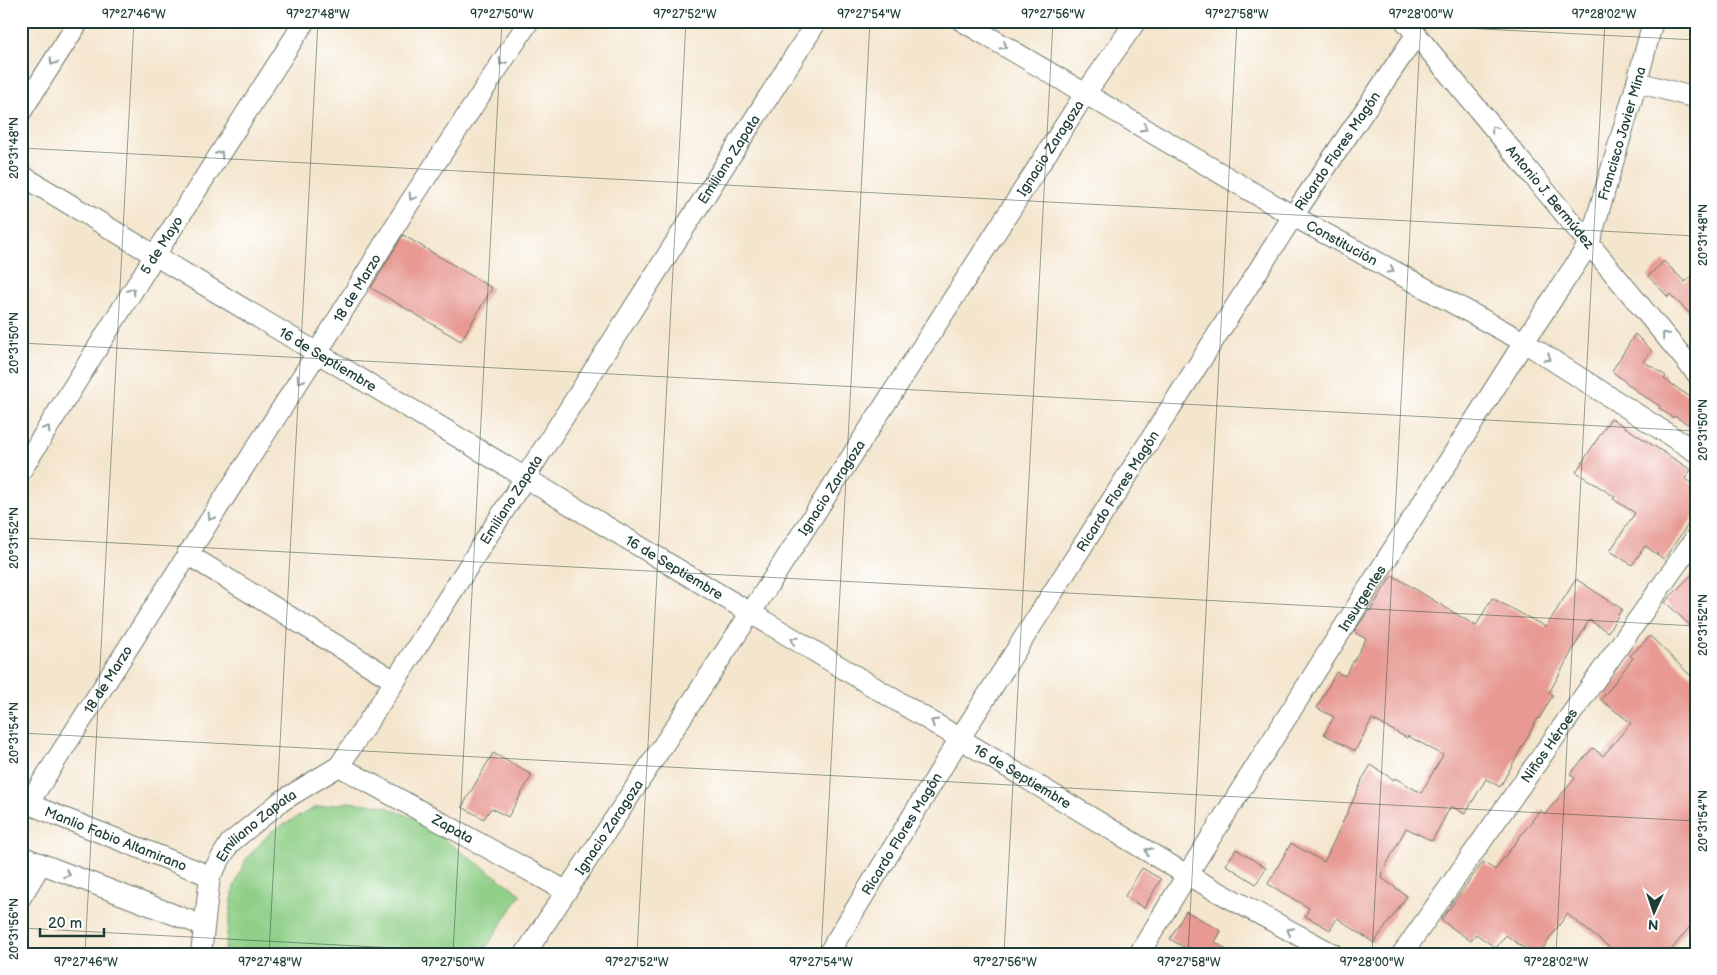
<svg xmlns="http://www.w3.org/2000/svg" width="1717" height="975" font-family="'Balsamiq Sans',sans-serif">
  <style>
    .green { fill: #8fcf87; stroke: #57865e }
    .building { fill: #e79992 }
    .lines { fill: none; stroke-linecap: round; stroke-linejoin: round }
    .street-casing { stroke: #6a786a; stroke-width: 22 }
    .street { stroke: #fff; stroke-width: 20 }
    .oneway { stroke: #8f9e9a }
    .ticks { fill: none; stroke: #1f3d34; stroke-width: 1; stroke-opacity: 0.45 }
    .labels { text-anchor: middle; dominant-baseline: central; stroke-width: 4; stroke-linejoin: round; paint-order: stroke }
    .street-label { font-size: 14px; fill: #1f3d34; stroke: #fff }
    .neatline { fill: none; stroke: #1f3d34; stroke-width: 2 }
    .ticks-label { font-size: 12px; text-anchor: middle; fill: #1f3d34 }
  </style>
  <rect width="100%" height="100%" fill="#fff"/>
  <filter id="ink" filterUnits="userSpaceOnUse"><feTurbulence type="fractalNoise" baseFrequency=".02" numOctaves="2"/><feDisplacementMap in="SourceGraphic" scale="10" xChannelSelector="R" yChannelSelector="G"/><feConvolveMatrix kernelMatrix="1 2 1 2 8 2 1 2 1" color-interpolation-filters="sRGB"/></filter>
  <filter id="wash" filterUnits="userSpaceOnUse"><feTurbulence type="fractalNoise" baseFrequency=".0096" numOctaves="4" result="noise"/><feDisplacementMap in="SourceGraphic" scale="20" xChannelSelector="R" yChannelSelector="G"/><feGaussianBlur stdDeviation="1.12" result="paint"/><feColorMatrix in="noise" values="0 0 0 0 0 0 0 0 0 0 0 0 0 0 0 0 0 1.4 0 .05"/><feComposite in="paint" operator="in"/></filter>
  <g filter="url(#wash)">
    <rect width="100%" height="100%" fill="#f4e5cd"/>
    <!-- green -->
    <path class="green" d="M348,802l33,3 34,14 106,75 -39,60h-258l10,-67 12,-28 26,-28 42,-23z"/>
    <g id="blocks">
      <!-- building -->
      <g class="building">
        <path d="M403,235l89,53 -31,53 -90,-53z"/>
        <path d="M1664,261l21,21 11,-10v48l-26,-26 -2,3 -20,-21z"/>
        <path d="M1635,334l17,17 -9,10 23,15 -2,3 32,22v28l-22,-13 -1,2 -14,-10 1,-2 -21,-13 -27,-22z"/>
        <path d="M1611,418l80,52 -6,9 11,7v27l-32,46 -19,-13 -13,19 -22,-14 25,-38 -22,-14 2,-2 -39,-25z"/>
        <path d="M1696,570v61l-31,-29z"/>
        <path d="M1392,575l84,51 16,-28 54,29 30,-48 46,30 -14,23 -19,-12 -40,73 4,2 -14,24 -1,-1 -38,69 -14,-8 -21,35 -14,-8 -19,35 -26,-13 -24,45 1,1 -1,4 25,18 -33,47 -37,-25 -7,12 -25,-14 4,-8 -41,-24 23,-41 33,19 38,-81h-1l10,-16 23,15 1,-2 26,15 22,-38 -35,-19 -1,2 -35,-19 -17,32 -31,-17 10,-17 -17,-9 19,-36 9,4 21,-37 -12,-7 15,-22 1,1z"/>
        <path d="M1650,636l46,45v238l-28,35h-50l-51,-40 -28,40h-7l-26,-19 -10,13 -20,-14 -5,7 -30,-21 42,-58 12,8 45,-60 5,4 30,-36 -5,-4 23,-26 10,8 28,-33 -30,-23 32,-42 -3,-2z"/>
        <path d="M493,753l39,22 -24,42 -17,-9 -7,11 -22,-12z"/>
        <path d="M1236,849l30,19 -10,16 -30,-19z"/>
        <path d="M1142,868l19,11 -17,29 -19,-12z"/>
        <path d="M1186,911l35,20 -6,11 18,12h-38l-25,-15z"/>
      </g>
    </g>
  </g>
  <g filter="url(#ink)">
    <use href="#blocks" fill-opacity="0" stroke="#6a786a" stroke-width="1"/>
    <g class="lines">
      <defs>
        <g id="street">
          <path id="s1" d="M962,21l331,195 231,126 172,110"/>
          <path id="s2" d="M1405,21l291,352"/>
          <path d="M1637,82l59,16"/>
          <path d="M21,112l58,-91"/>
          <path id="s3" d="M21,175l1166,700 146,79"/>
          <path id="s4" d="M21,471l134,-216 150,-234"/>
          <path d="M187,554l208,127"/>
          <path id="s5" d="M339,766l227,125"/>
          <path id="s6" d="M21,801l189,75"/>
          <path id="s7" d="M28,804l289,-451 91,-148 121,-184"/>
          <path d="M21,856l183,70"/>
          <path d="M21,897l20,-33"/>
          <path id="s8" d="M201,954l9,-78 20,-33 50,-41 59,-36 56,-85 422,-660"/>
          <path id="s9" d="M525,954l225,-340 335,-520 51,-73"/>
          <path id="s10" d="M828,954l132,-216 333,-522 123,-181"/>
          <path id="s11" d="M1139,954l48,-79 337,-533 65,-98 48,-162 16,-61"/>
          <path id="s12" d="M1402,954l294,-417"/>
        </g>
      </defs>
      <!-- street casing -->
      <use href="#street" class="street-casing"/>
      <!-- street -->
      <use href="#street" class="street"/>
    </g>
    <!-- one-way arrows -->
    <defs><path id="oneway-chevron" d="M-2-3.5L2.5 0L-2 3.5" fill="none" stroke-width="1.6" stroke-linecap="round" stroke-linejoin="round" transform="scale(1.25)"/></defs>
    <g class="oneway">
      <use href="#oneway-chevron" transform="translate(1004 46) rotate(30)"/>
      <use href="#oneway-chevron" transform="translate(53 62) rotate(122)"/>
      <use href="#oneway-chevron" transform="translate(502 62) rotate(124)"/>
      <use href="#oneway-chevron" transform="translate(1144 128) rotate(31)"/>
      <use href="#oneway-chevron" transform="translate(1494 129) rotate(-130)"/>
      <use href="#oneway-chevron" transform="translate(220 154) rotate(-57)"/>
      <use href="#oneway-chevron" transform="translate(412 197) rotate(123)"/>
      <use href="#oneway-chevron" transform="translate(1391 270) rotate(29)"/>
      <use href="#oneway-chevron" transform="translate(132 291) rotate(-58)"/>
      <use href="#oneway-chevron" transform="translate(1665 335) rotate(-130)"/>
      <use href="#oneway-chevron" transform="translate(1548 358) rotate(32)"/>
      <use href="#oneway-chevron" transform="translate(300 380) rotate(123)"/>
      <use href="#oneway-chevron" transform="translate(47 429) rotate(-58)"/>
      <use href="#oneway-chevron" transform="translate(211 517) rotate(123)"/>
      <use href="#oneway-chevron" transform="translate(794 640) rotate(-149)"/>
      <use href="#oneway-chevron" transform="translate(934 722) rotate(-149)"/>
      <use href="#oneway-chevron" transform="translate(1148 851) rotate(-149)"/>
      <use href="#oneway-chevron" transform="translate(67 874) rotate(21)"/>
      <use href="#oneway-chevron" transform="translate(1290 931) rotate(-152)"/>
    </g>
  </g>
  <!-- ticks -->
  <path class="ticks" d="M1329,21l367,19M21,148l1675,88M21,343l1675,88M21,538l1675,88M21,733l1675,88M21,928l486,26M85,954l49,-933M269,954l49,-933M453,954l49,-933M637,954l49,-933M821,954l49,-933M1004,954l49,-933M1188,954l49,-933M1372,954l49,-933M1556,954l49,-933"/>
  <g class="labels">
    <!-- street labels -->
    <g class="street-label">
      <text stroke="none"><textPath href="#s11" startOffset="956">Francisco Javier Mina</textPath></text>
      <text stroke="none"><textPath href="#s9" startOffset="962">Ignacio Zaragoza</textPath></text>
      <text stroke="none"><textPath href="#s10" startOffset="951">Ricardo Flores Magón</textPath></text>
      <text stroke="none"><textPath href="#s8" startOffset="972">Emiliano Zapata</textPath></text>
      <text stroke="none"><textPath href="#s2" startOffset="228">Antonio J. Bermúdez</textPath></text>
      <text stroke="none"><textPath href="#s1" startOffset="440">Constitución</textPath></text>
      <text stroke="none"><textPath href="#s4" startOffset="266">5 de Mayo</textPath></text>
      <text stroke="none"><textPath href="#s7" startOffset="612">18 de Marzo</textPath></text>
      <text stroke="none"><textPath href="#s3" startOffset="358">16 de Septiembre</textPath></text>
      <text stroke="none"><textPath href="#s9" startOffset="558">Ignacio Zaragoza</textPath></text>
      <text stroke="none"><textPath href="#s10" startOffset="546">Ricardo Flores Magón</textPath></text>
      <text stroke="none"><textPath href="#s8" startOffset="568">Emiliano Zapata</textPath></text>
      <text stroke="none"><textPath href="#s3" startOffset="762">16 de Septiembre</textPath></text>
      <text stroke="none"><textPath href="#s11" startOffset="420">Insurgentes</textPath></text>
      <text stroke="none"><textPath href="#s7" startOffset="148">18 de Marzo</textPath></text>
      <text stroke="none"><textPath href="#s12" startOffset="255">Niños Héroes</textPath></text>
      <text stroke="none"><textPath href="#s3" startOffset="1168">16 de Septiembre</textPath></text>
      <text stroke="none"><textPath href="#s9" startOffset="152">Ignacio Zaragoza</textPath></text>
      <text stroke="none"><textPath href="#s8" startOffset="148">Emiliano Zapata</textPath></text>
      <text stroke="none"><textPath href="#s5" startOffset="130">Zapata</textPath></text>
      <text stroke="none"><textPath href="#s10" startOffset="141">Ricardo Flores Magón</textPath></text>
      <text stroke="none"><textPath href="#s6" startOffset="102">Manlio Fabio Altamirano</textPath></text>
    </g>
  </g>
  <!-- margin -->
  <rect width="1717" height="975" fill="none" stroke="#fff" stroke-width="55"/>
  <!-- north arrow -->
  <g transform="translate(1654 912) rotate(183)" stroke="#ffffff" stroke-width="4" paint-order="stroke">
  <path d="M0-4L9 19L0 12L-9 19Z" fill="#1f3d34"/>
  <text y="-8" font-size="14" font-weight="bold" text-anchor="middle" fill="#1f3d34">N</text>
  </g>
  <!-- scale -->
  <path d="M40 928v8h64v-8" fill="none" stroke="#1f3d34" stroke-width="2.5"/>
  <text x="48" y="928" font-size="15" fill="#1f3d34" stroke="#ffffff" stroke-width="4" paint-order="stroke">20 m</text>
  <rect x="28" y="28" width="1662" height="920" class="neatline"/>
  <g class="ticks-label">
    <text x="134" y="18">97°27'46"W</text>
    <text x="318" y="18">97°27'48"W</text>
    <text x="502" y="18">97°27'50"W</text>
    <text x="685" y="18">97°27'52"W</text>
    <text x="869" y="18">97°27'54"W</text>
    <text x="1053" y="18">97°27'56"W</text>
    <text x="1237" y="18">97°27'58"W</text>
    <text x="1421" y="18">97°28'00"W</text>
    <text x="1604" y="18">97°28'02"W</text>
    <text transform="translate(14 148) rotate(-90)" y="4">20°31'48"N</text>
    <text transform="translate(1703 235) rotate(-90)" y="4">20°31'48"N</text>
    <text transform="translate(14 343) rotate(-90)" y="4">20°31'50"N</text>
    <text transform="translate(1703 430) rotate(-90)" y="4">20°31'50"N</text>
    <text transform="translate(14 538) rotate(-90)" y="4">20°31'52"N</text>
    <text transform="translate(1703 625) rotate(-90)" y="4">20°31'52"N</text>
    <text transform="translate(14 733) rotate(-90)" y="4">20°31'54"N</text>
    <text transform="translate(1703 821) rotate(-90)" y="4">20°31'54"N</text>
    <text transform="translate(14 929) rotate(-90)" y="4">20°31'56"N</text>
    <text x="86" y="966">97°27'46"W</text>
    <text x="270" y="966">97°27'48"W</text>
    <text x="453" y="966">97°27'50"W</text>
    <text x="637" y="966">97°27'52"W</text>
    <text x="821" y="966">97°27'54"W</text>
    <text x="1005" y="966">97°27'56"W</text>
    <text x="1189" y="966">97°27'58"W</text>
    <text x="1372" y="966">97°28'00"W</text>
    <text x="1556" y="966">97°28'02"W</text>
  </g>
</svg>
